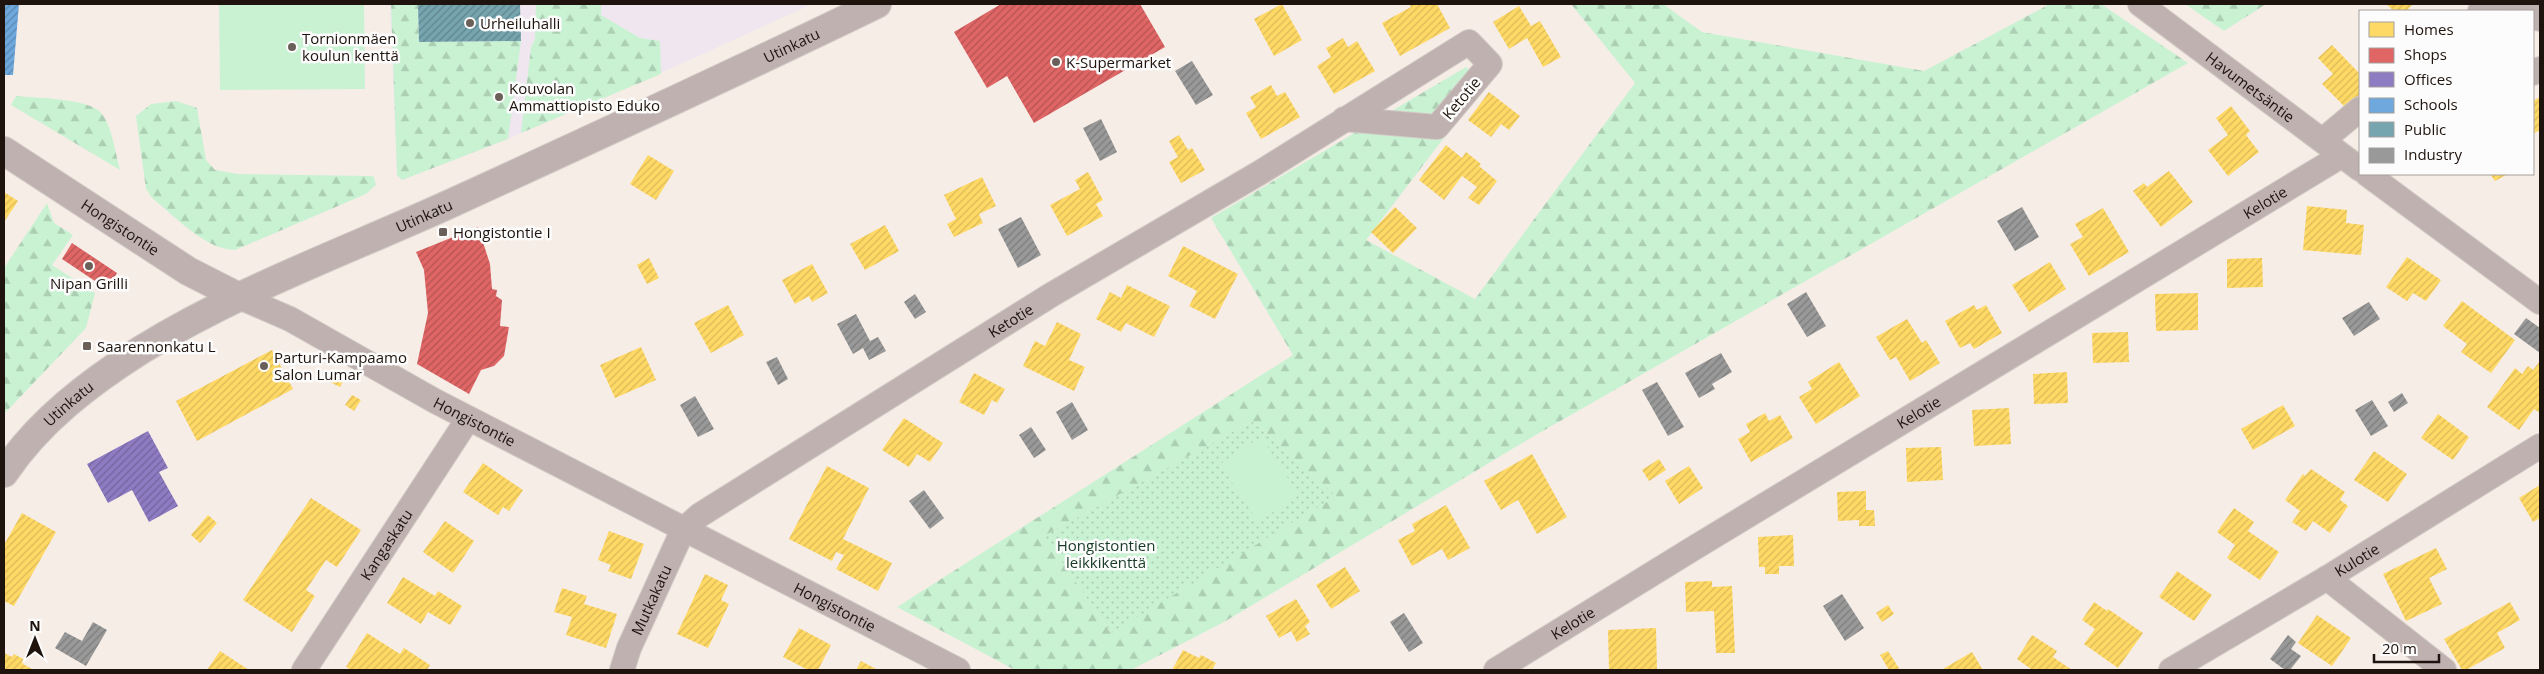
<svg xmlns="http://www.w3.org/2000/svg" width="2544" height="674" font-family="'Open Sans',sans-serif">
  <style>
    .education { fill: #f0e6ef }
    .grass { fill: url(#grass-dots) }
    .forest { fill: url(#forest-firs); fill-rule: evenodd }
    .pitch { fill: #c9f2d3 }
    .homes { fill: url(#homes-hatch) }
    .shops { fill: url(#shops-hatch) }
    .offices { fill: url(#offices-hatch) }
    .schools { fill: url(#schools-hatch) }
    .public { fill: url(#public-hatch) }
    .industry { fill: url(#industry-hatch) }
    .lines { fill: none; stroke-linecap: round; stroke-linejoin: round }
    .minor-casing { stroke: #d3cbc6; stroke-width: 26 }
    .tertiary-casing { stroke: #d3cbc6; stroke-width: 30 }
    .minor { stroke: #beb1af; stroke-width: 24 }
    .tertiary { stroke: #beb1af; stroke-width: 28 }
    .poi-dot { fill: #6a5f59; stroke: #fcfcfc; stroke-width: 2 }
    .labels { text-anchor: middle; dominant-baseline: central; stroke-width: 5; stroke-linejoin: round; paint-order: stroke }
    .poi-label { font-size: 15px; fill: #1e130d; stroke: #fcfcfc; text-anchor: start }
    .street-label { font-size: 15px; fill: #1e130d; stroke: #fcfcfc }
    .park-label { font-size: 15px; fill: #163a26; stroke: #fcfcfc }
  </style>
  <defs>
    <pattern id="grass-dots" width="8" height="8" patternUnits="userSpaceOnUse" patternTransform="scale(1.25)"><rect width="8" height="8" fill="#c9f2d3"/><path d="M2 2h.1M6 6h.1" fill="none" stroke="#accfb4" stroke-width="1.8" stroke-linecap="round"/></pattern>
    <pattern id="forest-firs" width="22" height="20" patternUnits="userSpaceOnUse" patternTransform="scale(1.25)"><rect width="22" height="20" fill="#c9f2d3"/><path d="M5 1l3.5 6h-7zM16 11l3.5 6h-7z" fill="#accfb4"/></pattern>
    <pattern id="homes-hatch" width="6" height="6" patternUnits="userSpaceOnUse" patternTransform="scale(1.25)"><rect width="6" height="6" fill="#ffd966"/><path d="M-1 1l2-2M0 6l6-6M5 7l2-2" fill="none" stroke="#dab957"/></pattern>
    <pattern id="shops-hatch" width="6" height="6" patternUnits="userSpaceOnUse" patternTransform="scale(1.25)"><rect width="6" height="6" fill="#e06666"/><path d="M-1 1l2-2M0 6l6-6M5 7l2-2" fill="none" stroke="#b55352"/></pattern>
    <pattern id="offices-hatch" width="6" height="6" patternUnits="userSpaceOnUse" patternTransform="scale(1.25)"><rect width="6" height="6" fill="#8e7cc3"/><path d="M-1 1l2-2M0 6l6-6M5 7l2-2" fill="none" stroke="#73649d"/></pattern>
    <pattern id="schools-hatch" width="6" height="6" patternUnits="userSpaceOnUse" patternTransform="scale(1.25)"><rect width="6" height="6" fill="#6fa8dc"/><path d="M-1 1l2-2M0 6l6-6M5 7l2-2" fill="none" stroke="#5b88b1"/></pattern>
    <pattern id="public-hatch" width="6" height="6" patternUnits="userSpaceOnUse" patternTransform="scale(1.25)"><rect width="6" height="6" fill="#76a5af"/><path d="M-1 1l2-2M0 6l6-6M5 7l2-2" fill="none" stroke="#60858d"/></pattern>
    <pattern id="industry-hatch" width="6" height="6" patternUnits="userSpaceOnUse" patternTransform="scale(1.25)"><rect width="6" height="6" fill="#999"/><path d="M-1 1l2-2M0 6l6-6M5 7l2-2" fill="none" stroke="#7c7c7b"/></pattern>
  </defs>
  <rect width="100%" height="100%" fill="#f7ede7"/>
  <!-- education -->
  <path class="education" d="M390,4h422l-122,56 -182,79 -106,41 -5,-5z"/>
  <!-- grass -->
  <path class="grass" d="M1252,421l85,75 -225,138 -69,-98z"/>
  <!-- forest -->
  <g class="forest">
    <path d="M391,4h27l1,38 102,-1 -13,98 -106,41 -5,-5z"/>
    <path d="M536,4h65v11l39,23 20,3 1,33 -140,59 10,-86 4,-8z"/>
    <path d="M1571,4h92l39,28 222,39 126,-67h51l87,59 -654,373 -310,186 -93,48h-116l-118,-63 396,-252 -82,-137 255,-151 19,17 -119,156 109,59 160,-216zM1252,421l84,75 -225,137 -67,-97z"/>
    <path d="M2185,4h81l-42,27z"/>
    <path d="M16,96c19,2 75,2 86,18 11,15 13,39 18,56l-109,-65z"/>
    <path d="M176,101l21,7 9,52 9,10 23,4 133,2 3,1 2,8 -10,9 -131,56c-31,-1 -59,-33 -83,-52l-6,-9 -10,-73 15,-12z"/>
    <path d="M47,203l7,20 19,12 -21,30 43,28 -9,35 -82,86v-146z"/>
  </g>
  <!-- pitch -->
  <g class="pitch">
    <path d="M219,4h145l1,85 -145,1z"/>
    <path d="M1261,437l38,58 -41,27 -38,-58z"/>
  </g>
  <!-- homes -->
  <g class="homes">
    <path d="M1282,4l20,36 -28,16 -20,-37z"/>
    <path d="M1409,4h28l13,24 -50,28 -18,-33 29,-16z"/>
    <path d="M2386,4h27l-5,5 3,2h-17z"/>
    <path d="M1519,6l12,20 9,-5 21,36 -18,10 -16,-29 -18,11 -16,-27z"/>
    <path d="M1343,38l5,9 9,-6 18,30 -41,23 -17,-28 14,-9 -5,-9z"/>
    <path d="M2332,45l28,29v20l-14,14 -24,-24 11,-10 -15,-16z"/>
    <path d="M1271,85l6,11 8,-4 15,25 -39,22 -15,-26 10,-6 -6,-10z"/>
    <path d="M1489,92l31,24 -11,14 -8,-6 -10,13 -23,-17z"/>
    <path d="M2540,97v33l-7,4v-33z"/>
    <path d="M2231,106l19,25 -4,4 13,17 -31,24 -20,-26 20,-15 -12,-17z"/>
    <path d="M1179,135l9,15 4,-2 13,22 -24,13 -12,-21 9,-5 -9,-16z"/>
    <path d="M1446,145l16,13 4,-6 15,12 -2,2 18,15 -18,24 -11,-7 9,-11 -15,-11 -18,24 -25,-20z"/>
    <path d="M648,155l26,16 -18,29 -26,-16z"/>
    <path d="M2169,171l24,31 -32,25 -28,-36 11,-8 3,4z"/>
    <path d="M1088,172l15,28 -7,4 7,12 -36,20 -17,-31 30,-16 -5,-9z"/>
    <path d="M2490,174h18l-13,7z"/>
    <path d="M982,177l14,29 -17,8 4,9 -29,14 -7,-13 9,-5 -12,-24z"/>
    <path d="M4,192l14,9 -14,21z"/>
    <path d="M2307,206l40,4 -1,13 18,2 -3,30 -58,-5z"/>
    <path d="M1395,207l22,21 -24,25 -22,-21z"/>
    <path d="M2103,208l26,44 -40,24 -19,-32 13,-7 -8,-13z"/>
    <path d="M885,225l14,26 -34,19 -15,-26z"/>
    <path d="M1183,246l55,28 -23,45 -26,-13 8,-15 -29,-15z"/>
    <path d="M2407,257l34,23 -15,21 -13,-8 -6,8 -21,-14z"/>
    <path d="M649,258l10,20 -12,6 -10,-19z"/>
    <path d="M2262,258l1,29 -36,1v-29z"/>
    <path d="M2050,262l16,27 -37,23 -17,-27z"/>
    <path d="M812,264l16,29 -16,9 -3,-6 -14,8 -13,-24z"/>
    <path d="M1127,285l43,21 -16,31 -28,-14 -5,9 -25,-13 14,-27 11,6z"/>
    <path d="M2198,293v37l-42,1 -1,-37z"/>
    <path d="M2462,301l53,39 -24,33 -30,-21 6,-8 -24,-18z"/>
    <path d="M728,305l16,30 -33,18 -17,-30z"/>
    <path d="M1974,305l3,5 9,-5 16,28 -28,16 -4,-6 -10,5 -15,-27z"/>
    <path d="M1907,319l15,24 4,-3 14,23 -30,18 -14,-24 -6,3 -14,-23z"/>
    <path d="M1057,322l24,12 -12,26 16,7 -11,24 -51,-25 12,-25 10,5z"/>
    <path d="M2128,332l1,30 -36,1 -1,-30z"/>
    <path d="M641,347l15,33 -41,18 -15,-33z"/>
    <path d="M272,350l21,39 -96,52 -21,-40z"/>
    <path d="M2540,361v52l-6,-4 -15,21 -32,-23 28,-39 7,6 6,-8 5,4z"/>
    <path d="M1839,362l21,34 -44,28 -17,-27 13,-8 -4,-7z"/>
    <path d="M2067,372l1,31 -34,1 -1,-30z"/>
    <path d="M974,373l31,16 -8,14 -5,-3 -8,15 -25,-13z"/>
    <path d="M334,375l10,5 -4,7 -10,-5z"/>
    <path d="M352,395l9,5 -7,11 -9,-6z"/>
    <path d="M2283,405l12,21 -42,24 -12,-21z"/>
    <path d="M2009,408l2,36 -37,2 -2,-36z"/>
    <path d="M1765,413l4,8 11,-6 13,23 -42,24 -13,-23 12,-7 -4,-8z"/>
    <path d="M2438,414l31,23 -16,23 -32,-22z"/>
    <path d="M904,418l39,25 -13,19 -13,-8 -8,13 -27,-17z"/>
    <path d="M1941,447l2,33 -36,2 -1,-34z"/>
    <path d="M2374,451l33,23 -19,28 -34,-22z"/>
    <path d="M1532,454l35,63 -30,17 -19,-34 -17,10 -17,-29z"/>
    <path d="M1659,459l7,11 -17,11 -7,-11z"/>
    <path d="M483,463l40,27 -14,21 -6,-4 -5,8 -35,-23z"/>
    <path d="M827,466l42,22 -26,51 49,24 -14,28 -42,-22 8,-14 -8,-3 -4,9 -43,-22z"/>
    <path d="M1689,466l14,22 -24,16 -14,-23z"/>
    <path d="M2311,469l34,23 -5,8 8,6 -18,27 -17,-12 -7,10 -14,-9 8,-11 -15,-11 18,-26 2,2z"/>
    <path d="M2540,485v33l-7,4 -14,-24z"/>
    <path d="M1866,491v19h8l1,16h-16v-6l-21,1 -1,-29z"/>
    <path d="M311,498l50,32 -24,37 -11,-7 -20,30 9,6 -23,36 -49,-32z"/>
    <path d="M1446,505l24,43 -22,12 -6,-11 -30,17 -14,-26 17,-9 -3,-7z"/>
    <path d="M2234,508l20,14 -6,9 31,21 -19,28 -33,-22 8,-13 -18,-13z"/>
    <path d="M22,513l34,19 -42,74 -10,-5v-56z"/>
    <path d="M208,515l9,8 -17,20 -9,-8z"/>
    <path d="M445,521l29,20 -21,32 -30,-21z"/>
    <path d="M609,531l35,13 -13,35 -23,-8 3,-6 -13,-5z"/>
    <path d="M1793,535l1,31h-15v8h-14v-7h-6l-1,-30z"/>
    <path d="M2436,548l11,21 -18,9 13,26 -36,17 -23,-47z"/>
    <path d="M1345,567l15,24 -29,18 -15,-24z"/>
    <path d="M2177,571l35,24 -18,26 -35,-24z"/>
    <path d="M705,574l23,11 -7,15 8,4 -21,44 -31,-14z"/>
    <path d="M403,577l32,19 3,-5 24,15 -12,19 -22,-13 -7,12 -34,-21z"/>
    <path d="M1712,581v6l20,-1 3,67h-19l-2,-42 -28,1 -1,-30z"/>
    <path d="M562,588l25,8 -3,8 33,10 -11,34 -40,-13 6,-18 -18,-5z"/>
    <path d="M1296,599l14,23 -5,4 5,8 -13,8 -6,-11 -12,7 -13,-22z"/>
    <path d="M2094,602l13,9 1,-2 35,24 -25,35 -34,-24 11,-15 -13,-9z"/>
    <path d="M2510,602l10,18 -23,13 8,15 -39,22h-4l-18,-31z"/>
    <path d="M1888,605l6,9 -12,8 -6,-9z"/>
    <path d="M2317,615l34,23 -19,28 -34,-23z"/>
    <path d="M799,628l32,17 -13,25h-10l-25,-13z"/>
    <path d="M1656,628l1,42h-48l-1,-40z"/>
    <path d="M367,633l33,21 4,-6 26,17 -3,5h-76l-5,-3z"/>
    <path d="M2032,635l25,16 -4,6 19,13h-42l1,-1 -14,-10z"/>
    <path d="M1183,650l16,8 2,-3 15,8 -4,7h-40z"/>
    <path d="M220,651l29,19h-42z"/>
    <path d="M1888,651l12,19h-11l-9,-15z"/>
    <path d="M1972,652l11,18h-39l-1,-1z"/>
    <path d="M4,653l8,4 2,-3 11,6 -2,4 11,6h-30z"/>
    <path d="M861,661l17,9h-22z"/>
  </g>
  <!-- shops -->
  <g class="shops">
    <path d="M1001,4h139l25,43 -131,76 -27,-47 -20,12 -33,-56z"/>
    <path d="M478,227l12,37 2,25 5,1 -1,6 6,4 -2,26 9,1 -5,29 -10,10 -13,4 -12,24 -52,-30 11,-51 -4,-43 -8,-18z"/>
    <path d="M72,243l45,30 -10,16 -45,-30z"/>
  </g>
  <!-- offices -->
  <path class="offices" d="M148,431l20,37 -9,4 19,34 -29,16 -17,-32 -24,13 -21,-39z"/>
  <!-- schools -->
  <path class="schools" d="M4,4h15l-6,71h-9z"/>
  <!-- public -->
  <path class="public" d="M418,4h102l1,37 -102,1z"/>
  <!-- industry -->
  <g class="industry">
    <path d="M1192,61l21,34 -17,10 -21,-34z"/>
    <path d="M1101,119l16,33 -17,9 -17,-33z"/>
    <path d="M2022,207l17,30 -24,14 -18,-30z"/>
    <path d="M1021,217l20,38 -23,13 -20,-39z"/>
    <path d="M1806,292l20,34 -19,11 -20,-33z"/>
    <path d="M915,294l11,18 -11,7 -11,-17z"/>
    <path d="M2369,302l11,17 -26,17 -12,-18z"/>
    <path d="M856,314l14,27 8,-4 8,14 -17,9 -6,-12 -10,6 -16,-30z"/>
    <path d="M2526,318l14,10v25l-26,-19z"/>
    <path d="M1721,353l11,19 -20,12 3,5 -16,9 -14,-25z"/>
    <path d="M777,357l11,22 -10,6 -12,-23z"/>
    <path d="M1657,382l27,45 -16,9 -26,-46z"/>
    <path d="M2402,393l6,10 -14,9 -6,-10z"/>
    <path d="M695,396l19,33 -16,8 -18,-32z"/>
    <path d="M2372,400l16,26 -17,10 -16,-26z"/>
    <path d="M1072,402l16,28 -16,10 -16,-28z"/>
    <path d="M1031,427l15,23 -12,8 -15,-23z"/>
    <path d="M924,490l20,28 -14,11 -21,-28z"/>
    <path d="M1842,594l22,34 -19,13 -22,-35z"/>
    <path d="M1404,613l19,30 -14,9 -19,-30z"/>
    <path d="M93,622l14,8 -21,36 -31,-18 10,-16 17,9z"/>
    <path d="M2288,635l8,7 -5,7 10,7 -11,14h-5l-15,-11z"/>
  </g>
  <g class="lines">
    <defs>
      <g id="minor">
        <path id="s1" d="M2140,4l220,165"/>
        <path d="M2523,4l13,8 4,7"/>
        <path d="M2480,11l21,-7"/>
        <path d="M2533,73l7,-4"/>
        <path d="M2323,140l37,-31"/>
        <path d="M2367,174l173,128"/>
        <path id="s2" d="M237,296l53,23 145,82 523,269"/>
        <path d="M2327,578l117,92"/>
        <path id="s3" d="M304,670l164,-251"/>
        <path id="s4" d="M622,670l7,-22 54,-118 17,-15 351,-220 210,-123 208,-130 21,22 -53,63 -93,-8"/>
        <path id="s5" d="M1496,670l198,-122 647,-392"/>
        <path id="s6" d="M2171,670l156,-92 213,-132"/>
      </g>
      <g id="tertiary">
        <path id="s7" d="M4,151l184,120 49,25"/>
        <path id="s8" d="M4,473c35,-52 85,-90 137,-123 99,-61 208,-100 313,-148 142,-65 283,-130 423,-198"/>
      </g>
    </defs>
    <!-- minor casing -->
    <use href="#minor" class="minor-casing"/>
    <!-- tertiary casing -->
    <use href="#tertiary" class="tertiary-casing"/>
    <!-- minor -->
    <use href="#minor" class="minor"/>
    <!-- tertiary -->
    <use href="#tertiary" class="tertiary"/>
  </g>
  <!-- markers -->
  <g class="poi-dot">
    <circle cx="470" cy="23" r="5"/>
    <circle cx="292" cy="47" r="5"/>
    <circle cx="1056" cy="62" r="5"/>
    <circle cx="499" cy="97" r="5"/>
    <rect x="438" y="227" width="10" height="10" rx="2.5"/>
    <circle cx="89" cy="266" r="5"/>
    <rect x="82" y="341" width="10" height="10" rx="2.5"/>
    <circle cx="264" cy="366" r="5"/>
  </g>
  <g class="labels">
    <!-- poi labels -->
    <g class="poi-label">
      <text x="480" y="23">Urheiluhalli</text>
      <text x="302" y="38">Tornionmäen<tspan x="302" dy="17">koulun kenttä</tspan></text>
      <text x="1066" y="62">K-Supermarket</text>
      <text x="509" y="88">Kouvolan<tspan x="509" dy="17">Ammattiopisto Eduko</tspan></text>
      <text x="453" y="232">Hongistontie I</text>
      <text x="89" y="283" text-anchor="middle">Nipan Grilli</text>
      <text x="97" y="346">Saarennonkatu L</text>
      <text x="274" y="357">Parturi-Kampaamo<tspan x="274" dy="17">Salon Lumar</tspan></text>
    </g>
    <!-- street labels -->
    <g class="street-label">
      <text stroke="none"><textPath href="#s8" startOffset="904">Utinkatu</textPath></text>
      <text stroke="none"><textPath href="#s1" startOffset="138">Havumetsäntie</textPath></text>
      <text transform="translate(1461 98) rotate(-50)">Ketotie</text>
      <text stroke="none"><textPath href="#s5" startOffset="900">Kelotie</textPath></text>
      <text stroke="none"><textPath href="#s8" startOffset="499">Utinkatu</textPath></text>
      <text stroke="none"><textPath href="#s7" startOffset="139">Hongistontie</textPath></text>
      <text stroke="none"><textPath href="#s4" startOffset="542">Ketotie</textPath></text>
      <text stroke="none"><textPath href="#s8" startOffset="95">Utinkatu</textPath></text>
      <text stroke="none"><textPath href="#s5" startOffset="495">Kelotie</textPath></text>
      <text stroke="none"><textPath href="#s2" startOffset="269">Hongistontie</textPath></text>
      <text stroke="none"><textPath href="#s3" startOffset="150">Kangaskatu</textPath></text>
      <text stroke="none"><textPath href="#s6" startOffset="216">Kulotie</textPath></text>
      <text stroke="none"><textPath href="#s4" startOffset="76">Mutkakatu</textPath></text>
      <text stroke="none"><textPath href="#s2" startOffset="674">Hongistontie</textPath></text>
      <text stroke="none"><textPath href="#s5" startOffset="90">Kelotie</textPath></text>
    </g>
    <!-- park labels -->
    <g class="park-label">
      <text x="1106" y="545">Hongistontien<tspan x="1106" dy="17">leikkikenttä</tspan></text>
    </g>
  </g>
  <!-- border -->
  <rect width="2544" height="674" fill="none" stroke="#1e130d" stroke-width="10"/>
  <!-- legend -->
  <rect x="2359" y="10" width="175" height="165" fill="#fcfcfc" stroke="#a39f9c"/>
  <rect x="2369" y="22" width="25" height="15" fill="#ffd966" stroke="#a39f9c"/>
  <text x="2404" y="35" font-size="15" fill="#1e130d">Homes</text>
  <rect x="2369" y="48" width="25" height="15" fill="#e06666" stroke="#a39f9c"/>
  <text x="2404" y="60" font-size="15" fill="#1e130d">Shops</text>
  <rect x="2369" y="72" width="25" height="15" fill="#8e7cc3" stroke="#a39f9c"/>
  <text x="2404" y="85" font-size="15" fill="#1e130d">Offices</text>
  <rect x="2369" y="98" width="25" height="15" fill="#6fa8dc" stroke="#a39f9c"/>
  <text x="2404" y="110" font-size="15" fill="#1e130d">Schools</text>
  <rect x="2369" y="122" width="25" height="15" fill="#76a5af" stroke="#a39f9c"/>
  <text x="2404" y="135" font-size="15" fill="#1e130d">Public</text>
  <rect x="2369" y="148" width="25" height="15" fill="#999999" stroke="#a39f9c"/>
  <text x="2404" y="160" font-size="15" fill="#1e130d">Industry</text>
  <!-- north arrow -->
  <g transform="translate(35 639)" stroke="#fcfcfc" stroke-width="4" paint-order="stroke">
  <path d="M0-4L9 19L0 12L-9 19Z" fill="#1e130d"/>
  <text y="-8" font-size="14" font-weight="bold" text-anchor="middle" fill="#1e130d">N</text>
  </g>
  <!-- scale -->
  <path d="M2374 654v8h65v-8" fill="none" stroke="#1e130d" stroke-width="2.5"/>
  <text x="2382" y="654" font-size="15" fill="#1e130d" stroke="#fcfcfc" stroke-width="4" paint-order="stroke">20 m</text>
</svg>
